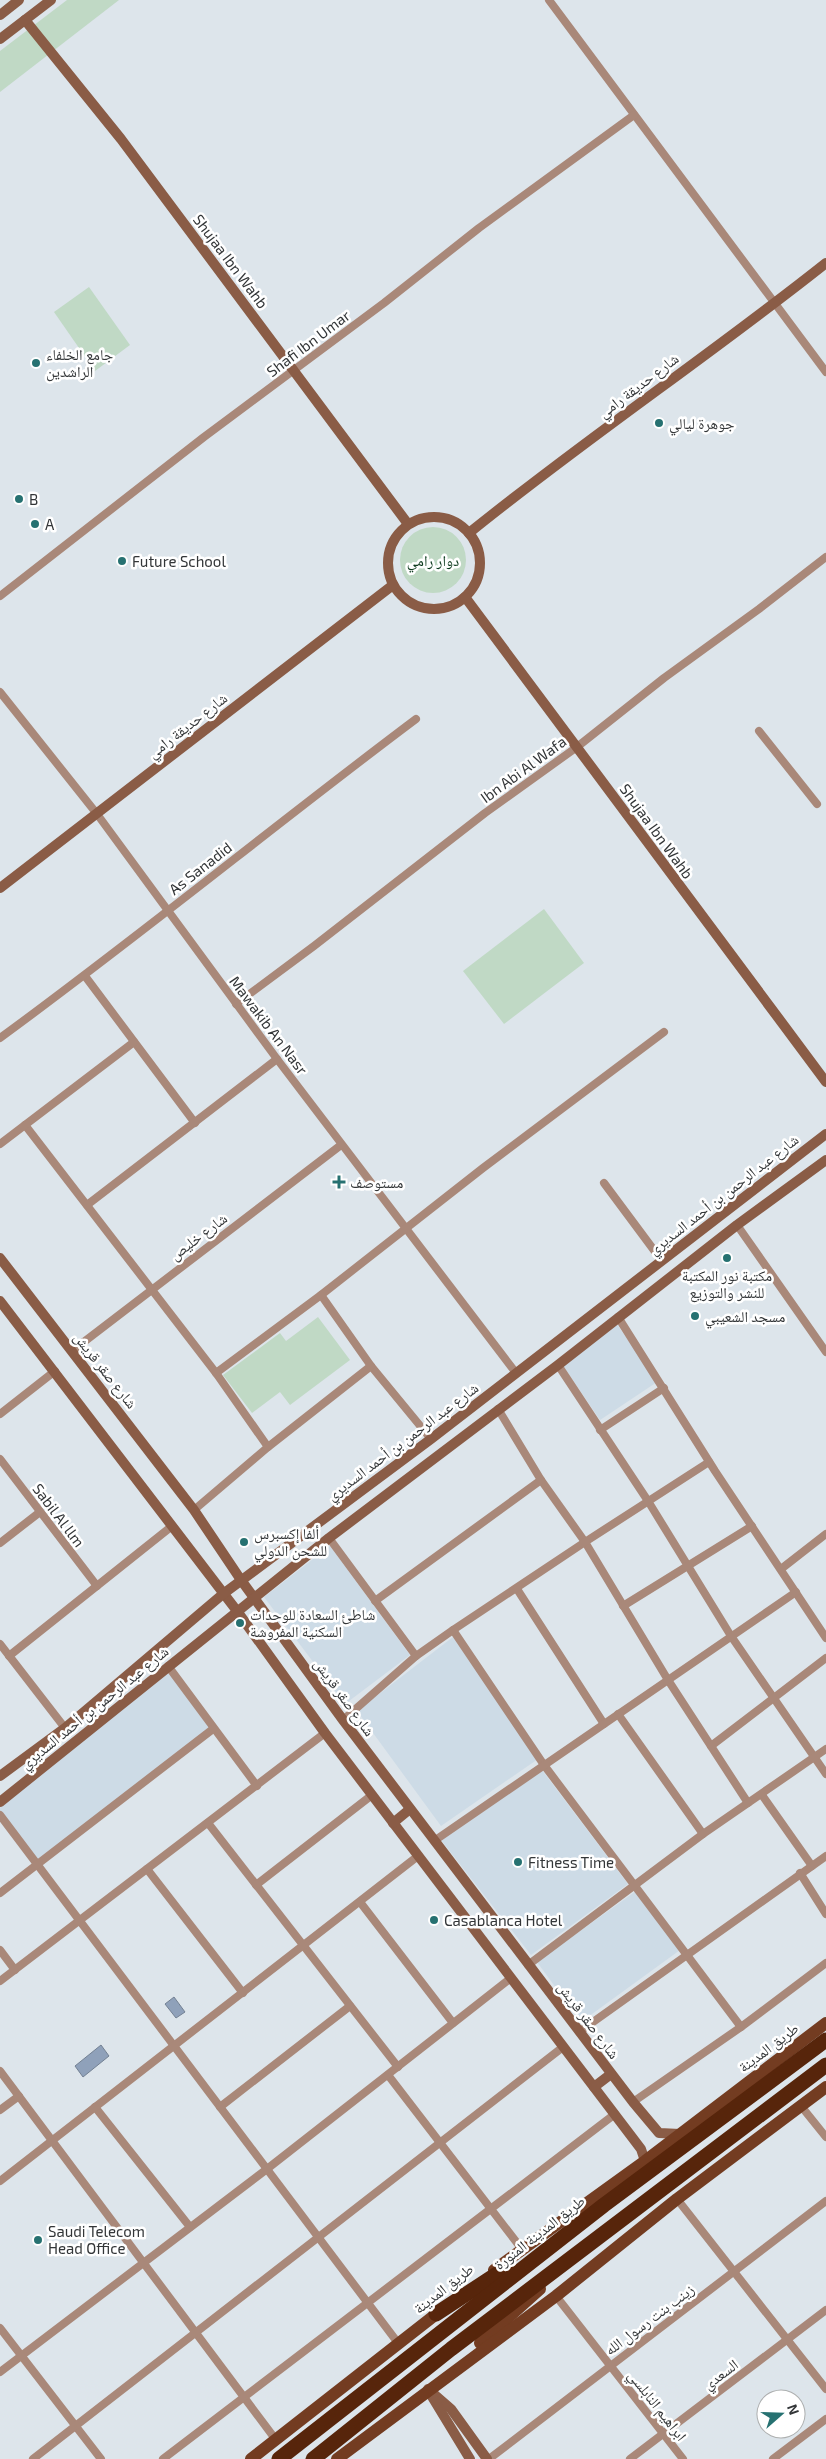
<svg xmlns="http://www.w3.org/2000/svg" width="826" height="2459" font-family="'Exo 2','Noto Naskh Arabic',sans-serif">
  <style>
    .built { fill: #cddbe6 }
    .green { fill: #c0d9c5 }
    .water { fill: #8fa1ba; stroke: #738193 }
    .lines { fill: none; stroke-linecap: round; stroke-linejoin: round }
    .street { stroke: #a98879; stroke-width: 8 }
    .secondary { stroke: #8a5c46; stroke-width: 10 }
    .primary { stroke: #733c21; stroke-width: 12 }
    .highway { stroke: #57250b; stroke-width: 15 }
    .poi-dot { fill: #267171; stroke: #fff; stroke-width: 2 }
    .labels { text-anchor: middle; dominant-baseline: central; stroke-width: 5; stroke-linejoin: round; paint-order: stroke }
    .street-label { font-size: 15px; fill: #333638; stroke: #fff }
    .poi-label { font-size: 15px; fill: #333638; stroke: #fff; text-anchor: start }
    .park-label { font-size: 15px; fill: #0d3b1e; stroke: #fff }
  </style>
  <rect width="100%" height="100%" fill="#dde5eb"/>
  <!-- built -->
  <g class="built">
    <path d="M616,1323l41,59 -57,38 -38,-56z"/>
    <path d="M330,1546l80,109 -65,49 -81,-107z"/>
    <path d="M453,1637l85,122 -97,67 -84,-115z"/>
    <path d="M168,1671l42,58 -172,132 -38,-50v-6z"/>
    <path d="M542,1770l86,114 -97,71 -90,-115z"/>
    <path d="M636,1891l44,59 -99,72 -44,-60z"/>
  </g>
  <!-- green -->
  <g class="green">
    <path d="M67,0h52l-119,92v-41z"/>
    <path d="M89,287l41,58 -35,26 -41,-59z"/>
    <circle cx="433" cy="560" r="33"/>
    <path d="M544,909l40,54 -80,61 -41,-53z"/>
    <path d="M318,1317l32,43 -60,45 -10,-13 -28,21 -29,-38 57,-42 6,8z"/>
  </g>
  <!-- water -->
  <g class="water">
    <path d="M174,1997l11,15 -9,6 -11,-14z"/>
    <path d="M101,2045l8,11 -26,21 -8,-11z"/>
  </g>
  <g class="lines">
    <!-- street -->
    <g class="street">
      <path d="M549,0l277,372"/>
      <path d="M0,596l204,-159 180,-134 95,-75 155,-113"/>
      <path d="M0,692l97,122 180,245 239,314"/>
      <path d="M759,731l58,73"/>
      <path d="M85,976l110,147"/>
      <path d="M236,1004l78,-58 171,-133 92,-66 87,-69 95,-69 67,-52"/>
      <path d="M0,1038c141,-103 276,-214 416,-319"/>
      <path d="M25,1125l191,248 52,74"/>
      <path d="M0,1144l134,-102"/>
      <path d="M604,1183l58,78"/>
      <path d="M87,1205l190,-146"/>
      <path d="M737,1225l89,127"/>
      <path d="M321,1295l50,71 60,73"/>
      <path d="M618,1317l97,154 111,167"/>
      <path d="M72,1351l269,-206"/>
      <path d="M558,1365l90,136 83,135 95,138"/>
      <path d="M216,1373l105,-78 162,-127 181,-136"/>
      <path d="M498,1409l43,71 44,62 83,138 80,123"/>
      <path d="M0,1414l55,-43"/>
      <path d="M600,1430l64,-42"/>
      <path d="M0,1459l97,127"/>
      <path d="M194,1510l74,-63 103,-81"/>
      <path d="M329,1538l87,118"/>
      <path d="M0,1543l40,-31"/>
      <path d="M781,1569l45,-35"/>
      <path d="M517,1589l87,135"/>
      <path d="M375,1601l166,-121"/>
      <path d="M623,1606l129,-80"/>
      <path d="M453,1630l91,135 197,262"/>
      <path d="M0,1644l65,84"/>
      <path d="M9,1656l163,-130"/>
      <path d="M168,1666l89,120"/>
      <path d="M618,1714l85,120"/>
      <path d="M343,1720l73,-64 37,-26 132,-88 124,-80"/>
      <path d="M711,1746l115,-88"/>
      <path d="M762,1795l50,71"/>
      <path d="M0,1815l398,528"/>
      <path d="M208,1823l190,244"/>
      <path d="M434,1841l362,-249"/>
      <path d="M147,1869l96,124"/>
      <path d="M800,1873l26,41"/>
      <path d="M256,1885l116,-90"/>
      <path d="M0,1893l213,-164"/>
      <path d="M360,1902l93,121"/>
      <path d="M0,1950l15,20"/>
      <path d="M528,1965l175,-131 123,-85"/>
      <path d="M0,1981l325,-248"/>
      <path d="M579,2032l247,-176"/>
      <path d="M0,2071l276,369"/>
      <path d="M388,2075l133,173"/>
      <path d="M633,2102l108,-75 85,-64"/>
      <path d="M801,2106l25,31"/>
      <path d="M95,2107l95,120"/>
      <path d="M220,2107l130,-101"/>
      <path d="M0,2110l19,-14"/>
      <path d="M0,2181l418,-325"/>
      <path d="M677,2199l149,190"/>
      <path d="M556,2296l127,163"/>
      <path d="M0,2328l101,131"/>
      <path d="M0,2372l267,-203 244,-191"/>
      <path d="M33,2459l530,-412"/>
      <path d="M163,2459l452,-345"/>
      <path d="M489,2459l337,-258"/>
      <path d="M630,2459l196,-149"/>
      <path d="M773,2459l53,-40"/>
    </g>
    <!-- secondary -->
    <g class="secondary">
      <path d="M0,15l19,-15"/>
      <path d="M25,20l96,119 287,385"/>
      <path d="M0,39l51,-39"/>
      <circle cx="434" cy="563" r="46"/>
      <path d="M469,533c116,-94 240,-177 357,-270"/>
      <path d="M465,597l361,485"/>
      <path d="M0,888l393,-303"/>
      <path d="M0,1258l194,252 47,70 102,140 290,382 26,31 21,1"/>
      <path d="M0,1301l237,310 88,122 316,416 4,12"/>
      <path d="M0,1776l65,-48 158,-134 208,-155 395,-305"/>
      <path d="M0,1802l329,-264 229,-173 179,-140 89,-65"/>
      <path d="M393,1823l17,-14"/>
      <path d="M594,2087l17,-13"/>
      <path d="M428,2389l23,20 36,50"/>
      <path d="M431,2395l39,64"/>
    </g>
    <!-- primary -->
    <g class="primary">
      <path d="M494,2270l151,-109 181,-138"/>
      <path d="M480,2343l60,-54"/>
      <path d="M251,2459l193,-151"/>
      <path d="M337,2459l219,-163 121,-97 149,-112"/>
    </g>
    <!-- highway -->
    <g class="highway">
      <path d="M436,2314l70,-46"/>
      <path d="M279,2459l325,-254 222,-165"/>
      <path d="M313,2459l138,-110 375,-284"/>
    </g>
  </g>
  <!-- markers -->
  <g class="poi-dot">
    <circle cx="36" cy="363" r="5"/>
    <circle cx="659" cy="423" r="5"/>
    <circle cx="19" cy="499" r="5"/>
    <circle cx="35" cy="524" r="5"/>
    <circle cx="122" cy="561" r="5"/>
    <path d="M336.5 1174.5h5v5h5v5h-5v5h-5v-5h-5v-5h5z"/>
    <circle cx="727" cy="1258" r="5"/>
    <circle cx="695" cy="1316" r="5"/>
    <circle cx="244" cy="1542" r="5"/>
    <circle cx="240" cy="1623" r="5"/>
    <circle cx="518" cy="1862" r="5"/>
    <circle cx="434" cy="1920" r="5"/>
    <circle cx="38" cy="2240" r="5"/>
  </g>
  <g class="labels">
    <!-- street labels -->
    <g class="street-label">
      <text transform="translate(231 261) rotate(53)">Shujaa Ibn Wahb</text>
      <text transform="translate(308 343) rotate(-37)">Shafi Ibn Umar</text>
      <text transform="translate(638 385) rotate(-37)">شارع حديقة رامي</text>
      <text transform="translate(187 725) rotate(-38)">شارع حديقة رامي</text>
      <text transform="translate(523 769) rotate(-36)">Ibn Abi Al Wafa</text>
      <text transform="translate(657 831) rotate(54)">Shujaa Ibn Wahb</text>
      <text transform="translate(200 868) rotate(-38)">As Sanadid</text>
      <text transform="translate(269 1025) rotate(53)">Mawakib An Nasr</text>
      <text transform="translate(723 1194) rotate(-38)">شارع عبد الرحمن بن أحمد السديري</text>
      <text transform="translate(198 1236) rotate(-37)">شارع خليص</text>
      <text transform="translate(106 1370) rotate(52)">شارع صقر قريش</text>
      <text transform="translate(402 1441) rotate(-37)">شارع عبد الرحمن بن أحمد السديري</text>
      <text transform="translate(59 1515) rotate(53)">Sabil Al llm</text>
      <text transform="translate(345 1697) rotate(54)">شارع صقر قريش</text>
      <text transform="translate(94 1707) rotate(-39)">شارع عبد الرحمن بن أحمد السديري</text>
      <text transform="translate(589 2020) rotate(53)">شارع صقر قريش</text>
      <text transform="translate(768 2047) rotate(-37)">طريق المدينة</text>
      <text transform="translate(539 2232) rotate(-38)">طريق المدينة المنورة</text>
      <text transform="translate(443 2288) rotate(-38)">طريق المدينة</text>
      <text transform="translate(649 2319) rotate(-37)">زينب بنت رسول الله</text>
      <text transform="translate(720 2374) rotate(-37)">السعدي</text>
      <text transform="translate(658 2405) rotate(52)">ابراهيم النابلسي</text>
    </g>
    <!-- poi labels -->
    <g class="poi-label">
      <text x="46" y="354">جامع الخلفاء<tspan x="46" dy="17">الراشدين</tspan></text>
      <text x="669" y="423">جوهرة ليالي</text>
      <text x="29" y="499">B</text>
      <text x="45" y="524">A</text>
      <text x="132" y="561">Future School</text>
      <text x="350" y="1182">مستوصف</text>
      <text x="727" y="1275" text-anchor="middle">مكتبة نور المكتبة<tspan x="727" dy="17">للنشر والتوزيع</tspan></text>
      <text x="705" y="1316">مسجد الشعيبي</text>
      <text x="254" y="1533">ألفا إكسبرس<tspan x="254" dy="17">للشحن الدولي</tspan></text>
      <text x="250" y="1614">شاطئ السعادة للوحدات<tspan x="250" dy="17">السكنية المفروشة</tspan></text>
      <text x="528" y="1862">Fitness Time</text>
      <text x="444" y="1920">Casablanca Hotel</text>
      <text x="48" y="2231">Saudi Telecom<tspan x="48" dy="17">Head Office</tspan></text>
    </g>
    <!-- park labels -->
    <g class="park-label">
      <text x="433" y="560">دوار رامي</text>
    </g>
  </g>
  <!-- north arrow -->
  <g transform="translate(781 2414) rotate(70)"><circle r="24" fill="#ffffff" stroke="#adafaf"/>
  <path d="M0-4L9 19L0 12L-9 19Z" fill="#267171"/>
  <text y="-8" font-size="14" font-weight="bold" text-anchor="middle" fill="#333638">N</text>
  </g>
</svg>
